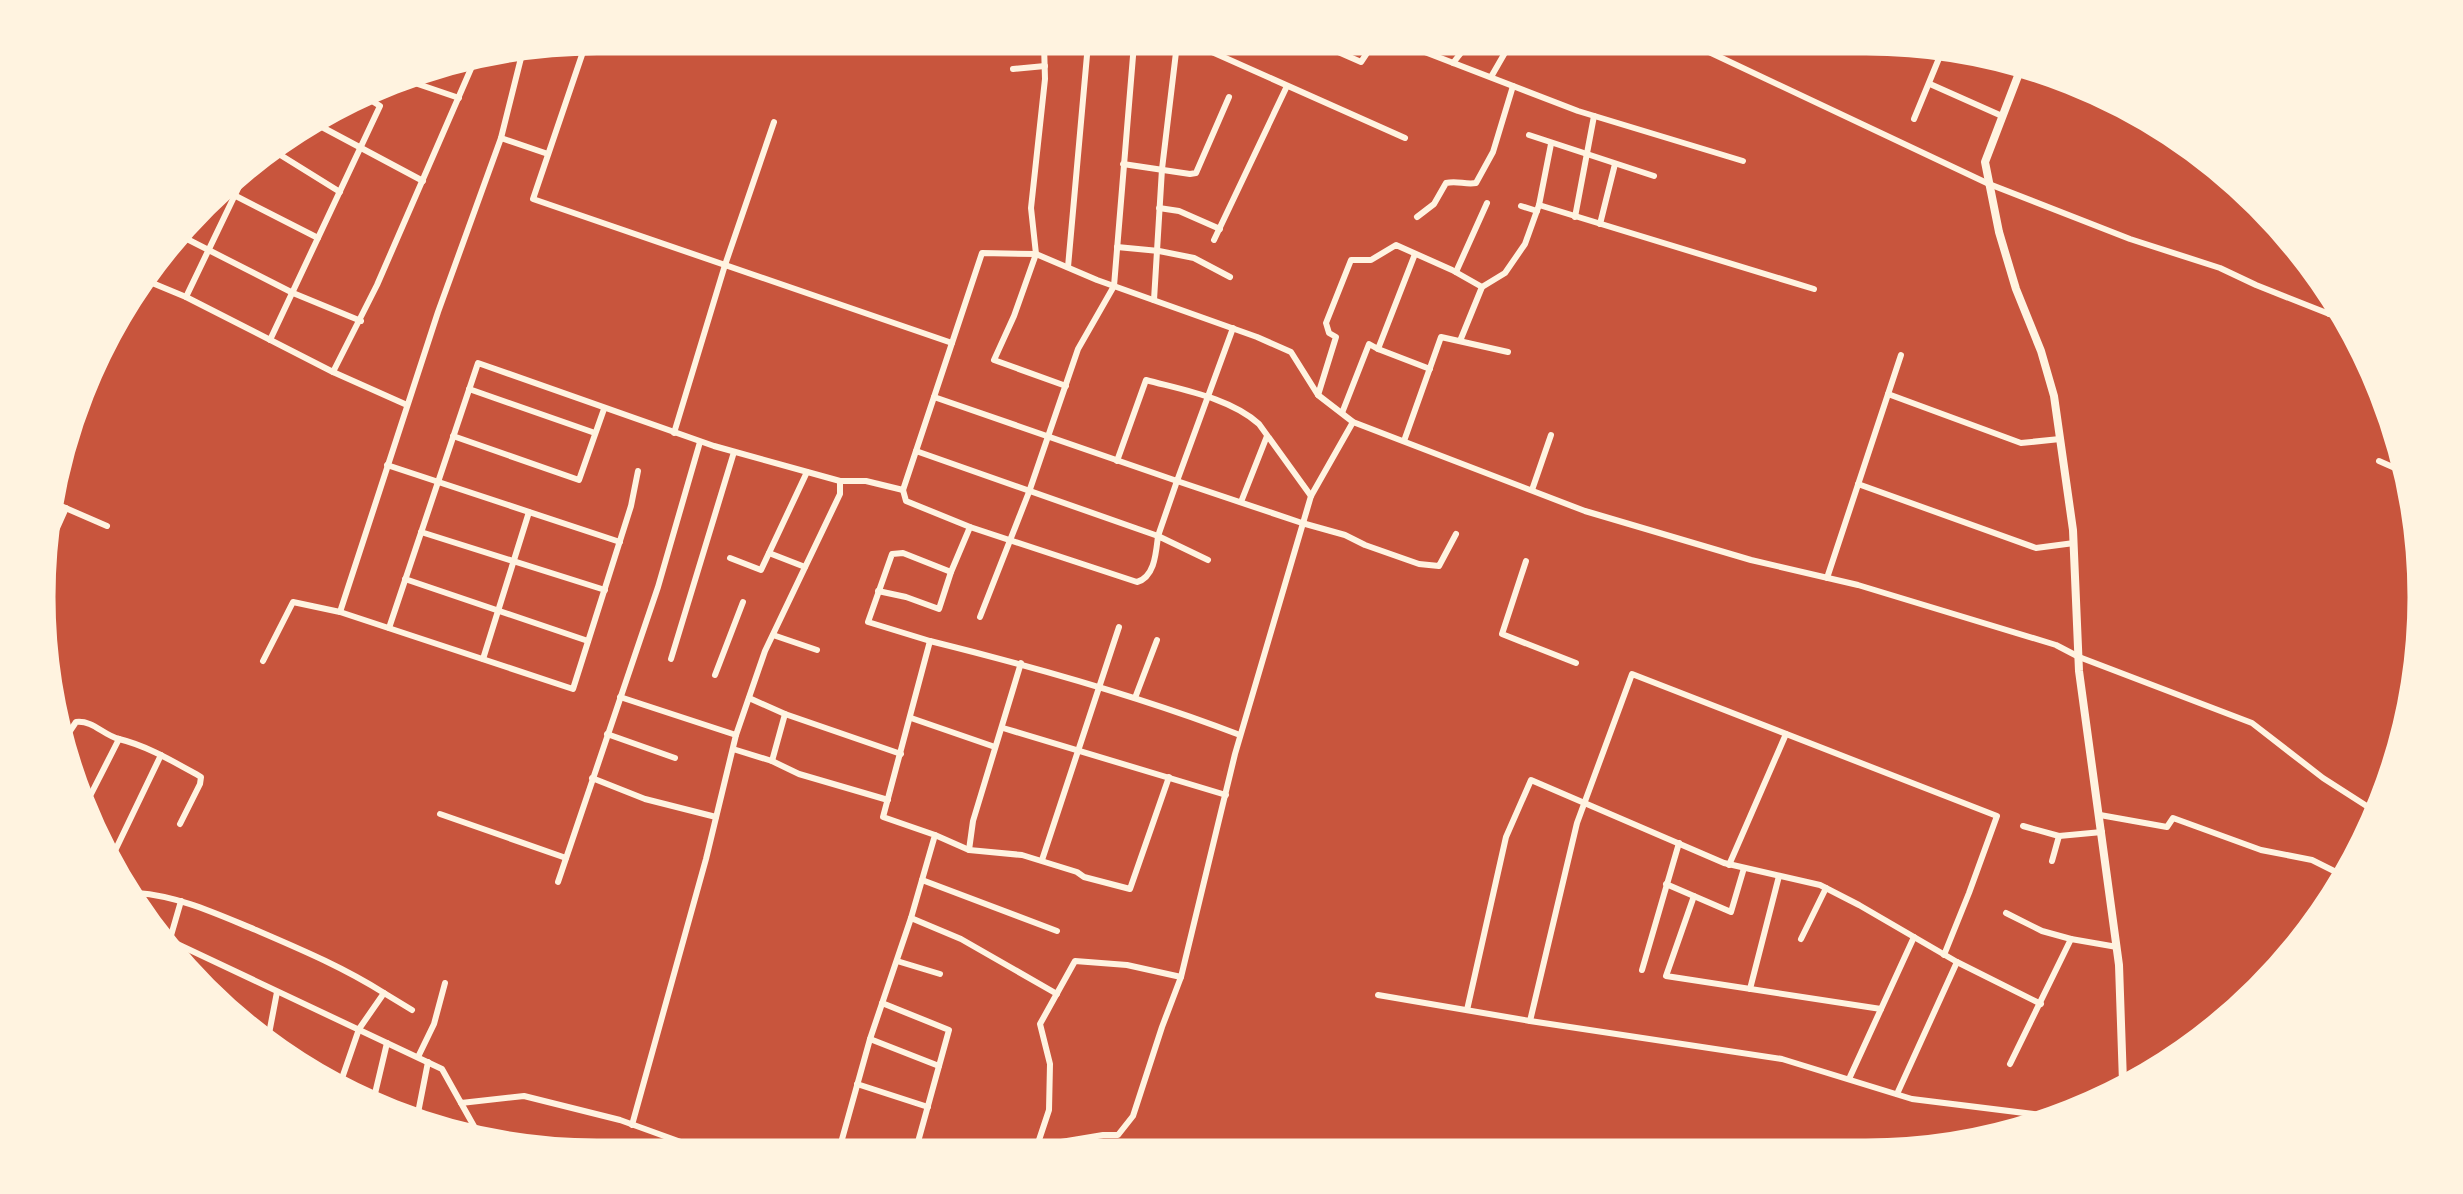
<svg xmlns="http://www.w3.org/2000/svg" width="2463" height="1194" font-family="'Noto Serif',serif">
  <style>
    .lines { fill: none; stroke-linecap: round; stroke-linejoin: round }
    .minor { stroke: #fff3e0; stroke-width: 6 }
    .tertiary { stroke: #fff3e0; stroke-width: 8 }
    .rim { fill: none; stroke: #fff3e0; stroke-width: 3 }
  </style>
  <rect width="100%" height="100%" fill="#c8553d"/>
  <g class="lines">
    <!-- minor -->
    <g class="minor">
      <path d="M1044,44l1,35 -14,129 5,46 -22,62 -20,44 72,26"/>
      <path d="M1194,44l211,94"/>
      <path d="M1320,44l41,18 12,-18"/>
      <path d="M1404,44l174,67 165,50"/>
      <path d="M1692,44l297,140 141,55 90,29 36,17 86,34"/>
      <path d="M585,46l-52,153 419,144"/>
      <path d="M1347,55l5,-11"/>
      <path d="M1453,63l15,-19"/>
      <path d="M1013,69l32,-3"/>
      <path d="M1491,77l19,-33"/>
      <path d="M406,80l53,18"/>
      <path d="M1930,84l72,32"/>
      <path d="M1914,119l28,-68"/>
      <path d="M320,126l103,55"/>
      <path d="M1529,135l125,41"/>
      <path d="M501,138l47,16"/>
      <path d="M274,151l66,41"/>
      <path d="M1123,164l67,10 6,-1 33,-76"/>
      <path d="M245,174l-59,123 147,75 44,-87 96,-221"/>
      <path d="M228,192l90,46"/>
      <path d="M1539,205l275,84"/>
      <path d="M1521,206l16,5"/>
      <path d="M1159,208l20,3 41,18"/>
      <path d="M1417,217l17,-13 12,-21c11,-3 19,2 30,0l17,-31 20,-66"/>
      <path d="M1575,217l19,-101"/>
      <path d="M1600,224l15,-60"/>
      <path d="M185,238l108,55 68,28"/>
      <path d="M1214,240l73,-154"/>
      <path d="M1117,247l42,4 35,7 36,19"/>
      <path d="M1068,267l20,-223"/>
      <path d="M1456,272l31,-69"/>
      <path d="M145,280l41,17"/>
      <path d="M1154,300l8,-131 15,-125"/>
      <path d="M2329,314l5,-11"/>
      <path d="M270,340l110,-234 -11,-7"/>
      <path d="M1460,341l22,-54 23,-14 20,-29 14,-39 12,-61"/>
      <path d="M1378,349l52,20"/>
      <path d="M333,372l74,33"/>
      <path d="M469,389l126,44"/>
      <path d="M1888,394l133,49 39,-4"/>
      <path d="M1318,395l18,-58 -7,-4 -3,-10 25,-63h20l25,-15 56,25 30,17"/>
      <path d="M934,397l243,84 56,-153"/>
      <path d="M1342,413l27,-69 9,5 37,-95"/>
      <path d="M674,433l51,-168 49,-143"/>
      <path d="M453,436l126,44 25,-71"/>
      <path d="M1404,441l37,-104 67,15"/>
      <path d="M916,451l242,85 19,-55 125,42 43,12 20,10 54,19 20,2 17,-32"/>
      <path d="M1117,461l29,-81c37,10 84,18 113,44l52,72"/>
      <path d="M2379,461l25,11"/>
      <path d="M387,465l233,77"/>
      <path d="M1858,484l178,64 38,-5"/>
      <path d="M903,490l3,11 64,26 167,55c18,-5 19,-30 21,-46l50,24"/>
      <path d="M1532,490l19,-55"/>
      <path d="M1241,502l26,-66"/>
      <path d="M54,503l53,23"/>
      <path d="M421,532l184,58"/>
      <path d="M53,537l13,-29"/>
      <path d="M769,553l36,14"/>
      <path d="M730,558l31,12 46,-98"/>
      <path d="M1526,561l-24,73 74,29"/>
      <path d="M1827,578l74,-223"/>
      <path d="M405,579l183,62"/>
      <path d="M878,591l28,6 33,12 12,-37 19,-45"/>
      <path d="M340,612l98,-300 63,-174 20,-80"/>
      <path d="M980,617l49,-125 49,-143 36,-63 20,-242"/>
      <path d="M389,628l89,-265 236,83 126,35h26l37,9 79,-237 54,1 61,26 160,57 34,15 27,43 35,27 232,89 166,49 107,25 198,60 23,12 173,66 71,55 53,34"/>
      <path d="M773,635l44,15"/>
      <path d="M930,641l-62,-19 24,-68 11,-1 48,19"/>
      <path d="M483,659l46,-147"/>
      <path d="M671,659l63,-207"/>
      <path d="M263,661l30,-59 47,10 233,77 58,-183 7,-35"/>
      <path d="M715,675l28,-73"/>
      <path d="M620,697l116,38"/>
      <path d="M749,698l36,16 116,40"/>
      <path d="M1135,698l22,-58"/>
      <path d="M911,718l84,29"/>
      <path d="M1003,728l223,67"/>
      <path d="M68,734l8,-12c17,-2 27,13 43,17 29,7 55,23 82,38l-1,7 -20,40"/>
      <path d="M607,734l68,24"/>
      <path d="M733,749l39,12 27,13 89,26"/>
      <path d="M772,761l13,-47"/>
      <path d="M592,778l53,21 71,18"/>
      <path d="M88,800l31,-61"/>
      <path d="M440,814l126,44"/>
      <path d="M2100,815l67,12 6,-9 88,32 51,10 28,14"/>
      <path d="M2023,826l36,10 43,-4"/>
      <path d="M935,835l34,15 53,5 55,17 7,5 46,12 39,-112"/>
      <path d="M969,850l4,-29 48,-158"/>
      <path d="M112,857l49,-102"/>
      <path d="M1042,860l77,-233"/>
      <path d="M2052,861l7,-25"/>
      <path d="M1729,865l57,-131"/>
      <path d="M922,880l135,51"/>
      <path d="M558,882l100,-295 42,-145"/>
      <path d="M1666,884l65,28 13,-44"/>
      <path d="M137,893c42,3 80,21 119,37 44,19 87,37 128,63l-25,36 -19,55"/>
      <path d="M1694,896l-28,80 215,33"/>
      <path d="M2006,913l36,18 29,8"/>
      <path d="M911,918l50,21 96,55"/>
      <path d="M170,939l11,-38"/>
      <path d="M1801,939l25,-51"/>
      <path d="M173,942l269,127 19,34 63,-7 96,24 83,30"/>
      <path d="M897,961l43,13"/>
      <path d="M1642,970l37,-127"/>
      <path d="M1750,989l29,-113"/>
      <path d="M384,993l28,17"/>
      <path d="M1378,995l152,26 252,38 130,40 137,17"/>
      <path d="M882,1003l67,27 -33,119"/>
      <path d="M1467,1010l39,-173 25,-57 193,83 96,22 39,20 98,57 84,42"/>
      <path d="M1530,1021l47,-198 55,-149 365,142 -28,77 -25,62"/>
      <path d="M268,1039l9,-47"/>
      <path d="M870,1039l69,27"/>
      <path d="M418,1057l16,-33 11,-41"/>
      <path d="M2010,1064l61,-125 46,8"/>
      <path d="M1849,1079l65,-142"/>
      <path d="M857,1084l71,23"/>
      <path d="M1897,1094l60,-132"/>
      <path d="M373,1102l14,-59"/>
      <path d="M461,1103l19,34"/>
      <path d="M417,1118l11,-56"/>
      <path d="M632,1125l74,-266 30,-124 29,-84 75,-157v-13"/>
      <path d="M1037,1146l66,-11h15l15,-19 29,-89 19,-50 54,-223 76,-258 42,-74"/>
      <path d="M1036,1149l13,-39 1,-46 -10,-40 35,-63 52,4 54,12"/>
      <path d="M839,1150l31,-111 41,-121 24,-83 -52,-18 47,-176c105,26 209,55 310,94"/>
    </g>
    <!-- tertiary -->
    <path class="tertiary" d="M2021,68l-36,94 14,70 17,57 25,62 13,45 19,134 6,141 40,294 4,117"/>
  </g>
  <!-- crop -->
  <path d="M0 0H2463V1194H0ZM597 54H1866A543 543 0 0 1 2409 597V597A543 543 0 0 1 1866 1140H597A543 543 0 0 1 54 597V597A543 543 0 0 1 597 54Z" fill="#fff3e0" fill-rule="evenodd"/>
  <path class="rim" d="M597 54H1866A543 543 0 0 1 2409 597V597A543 543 0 0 1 1866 1140H597A543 543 0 0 1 54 597V597A543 543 0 0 1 597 54Z"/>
</svg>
